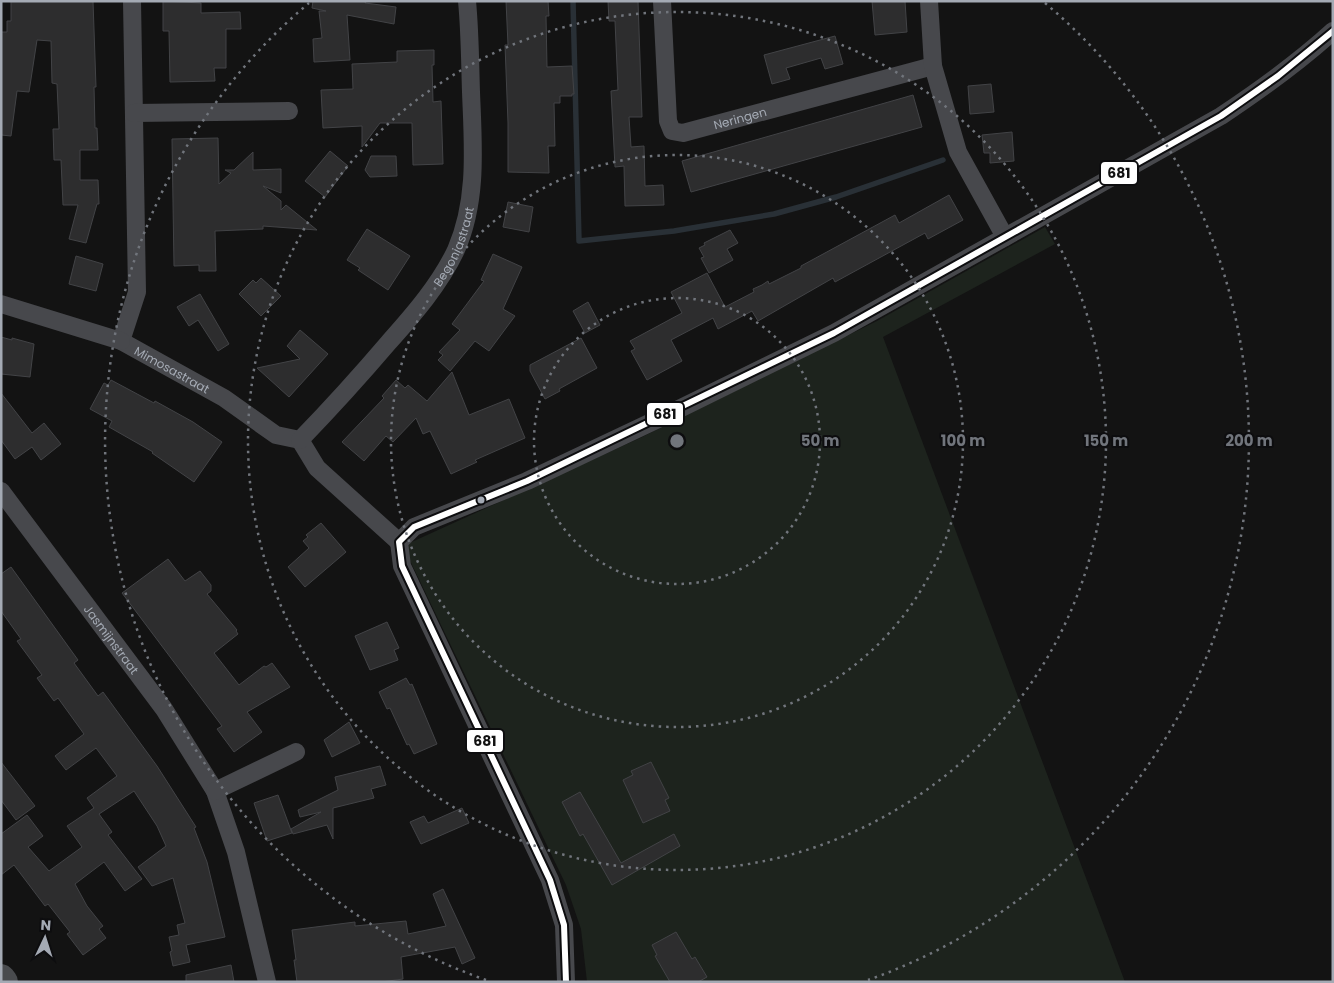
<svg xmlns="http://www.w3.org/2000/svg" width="1334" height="983" font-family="Poppins,sans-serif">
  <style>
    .green { fill: #1d231d }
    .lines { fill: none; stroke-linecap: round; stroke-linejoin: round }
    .stream { stroke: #293036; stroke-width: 5.5 }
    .building { fill: #2d2d2e; stroke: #424346 }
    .minor { stroke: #47484c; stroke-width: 18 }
    .primary { stroke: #494b4e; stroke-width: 28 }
    .bus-1-casing { stroke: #0d0d0f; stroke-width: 10 }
    .bus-1 { stroke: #fff; stroke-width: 6 }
    .ring { fill: none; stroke: #71757c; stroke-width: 2.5; stroke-dasharray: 2.5 5 }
    .bus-dot { fill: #a4aab4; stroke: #0d0d0f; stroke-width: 2 }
    .labels { text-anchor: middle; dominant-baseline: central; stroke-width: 4; stroke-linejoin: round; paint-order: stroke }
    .street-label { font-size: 12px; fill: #a4aab4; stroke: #0d0d0f }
    .centre { fill: #71757c; stroke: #0d0d0f; stroke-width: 2.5 }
    .ring-label { font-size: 15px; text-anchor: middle; font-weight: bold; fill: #71757c; stroke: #0d0d0f; stroke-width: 4; stroke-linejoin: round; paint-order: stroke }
    .line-badge { stroke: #0d0d0f; stroke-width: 2 }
    .pale-badge-label { font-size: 14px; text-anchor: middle; font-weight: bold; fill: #111 }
  </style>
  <rect width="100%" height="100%" fill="#131313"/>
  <!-- green -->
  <path class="green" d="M1045,227l10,17 -172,93 242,645h-538l-6,-53 -15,-44 -163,-339 237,-108 237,-117z"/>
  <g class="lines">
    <!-- stream -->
    <path class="stream" d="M573,1l6,240 95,-10 100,-17 62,-17 107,-37"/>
  </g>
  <!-- building -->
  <g class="building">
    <path d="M11,1h82l3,86h-2l1,41h2l1,22h-18v30h18l1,24h-2l-11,39 -17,-4 9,-34h-15l-2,-45h-7l-1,-31h6l-2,-45 -5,-1 -1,-42 -14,-1 -8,52 -12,-1 -6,45 -10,-1v-103h6v-11h4z"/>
    <path d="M163,1l38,2v10l39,-1 1,17h-15v39h-12l1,13 -45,1 -1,-51h-6z"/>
    <path d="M313,1h53l-1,2 31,4 -2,17 -47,-9 3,45 -36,2 -1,-23 9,-1 -3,-27h7l-14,-3z"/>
    <path d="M506,1h42l1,15h-3l1,51 25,-1 2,28h-2v2h-12v7h-6l1,43h-7l1,27 -41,-1v-49l-3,-78h3z"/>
    <path d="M608,1h30l4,116h-13l2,30 13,-1 1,40 18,-1 1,20 -39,1 -1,-40 -9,1 -4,-76 7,-1 -3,-69h-6z"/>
    <path d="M872,1h33l2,31 -32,3z"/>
    <path d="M835,36l8,28 -18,5 -4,-11 -35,10 4,11 -18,5 -8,-29z"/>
    <path d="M434,50v15h-2l1,37 8,-1 2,63 -30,1 -1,-42h-32l-18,24v-21l-39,2 -2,-38 32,-1 -1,-25 45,-2v-11z"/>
    <path d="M991,84l3,28 -24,2 -2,-28z"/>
    <path d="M913,95l9,32 -231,65 -9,-31z"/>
    <path d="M1012,132l2,29 -24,2v-10h-6l-2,-18z"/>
    <path d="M218,138l1,46 12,-11 -6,-3h9l19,-18v18l28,-1v24l-18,-7 18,15v9l5,-5 31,25 -54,-4v3l-48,2 1,40h-17v-6l-25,1 -2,-127z"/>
    <path d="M330,151l18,15 -23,31 -20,-16z"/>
    <path d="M371,156h25l1,20 -27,1 -5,-7z"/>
    <path d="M949,195l14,25 -35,19 -3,-6 -90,49 -2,-4 -75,43 -6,-10 -34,18 -5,-11 -42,22 11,21 -35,19 -16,-29 4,-2 -5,-8 52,-28 -11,-21 36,-19 18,34 29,-15 -1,-3 9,-4 6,-4 1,3 32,-16v-2l94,-51 4,8z"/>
    <path d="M508,202l25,5 -4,25 -26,-5z"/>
    <path d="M367,229l43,27 -22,34 -30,-20 2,-2 -13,-8z"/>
    <path d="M730,230l8,13 -11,6 6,11 -24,13 -8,-15 3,-1 -5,-9 6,-3 -1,-2z"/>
    <path d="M493,254l29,13 -19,42 12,7 -26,35 -14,-10 -25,30 -12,-11 5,-5 -4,-3 21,-22 -8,-6 32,-43 -3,-1z"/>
    <path d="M76,256l27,8 -7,27 -27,-7z"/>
    <path d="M261,278l20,18 -20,20 -22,-22 14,-14 3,3z"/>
    <path d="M200,294l29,50 -11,7 -20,-31 -9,6 -12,-19z"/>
    <path d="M588,302l12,23 -15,8 -12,-22z"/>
    <path d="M300,330l28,24 -39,43 -32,-29 43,-9 -13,-13z"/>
    <path d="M1,337l11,3v-2l22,6 -4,33 -29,-3z"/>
    <path d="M581,338l16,30 -38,21 1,2 -15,8 -15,-28v-6z"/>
    <path d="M452,372l17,43 40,-16 16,39 -50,22 2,2 -26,12 -21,-43 -7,3 -7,-16 -23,24 -7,-6 -22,25 -22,-19 42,-44 -2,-2 14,-16 9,8 3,-3 19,16z"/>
    <path d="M111,380l43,23 1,-2 38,21 29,20 -28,40 -42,-29 1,-1 -44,-25 3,-6 -22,-12 14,-26 4,2z"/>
    <path d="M1,393l31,40 12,-10 17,21 -20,16 -9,-13 -17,12 -14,-19z"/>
    <path d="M321,523l25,29 -41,35 -17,-20 21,-19 -6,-7 5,-4 -2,-2z"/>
    <path d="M168,559l17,22 15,-10 11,14v6l-4,3 30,36 -1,1 2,3 -24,19 25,32 25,-19 2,1 6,-4 18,24 -43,25 15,20 -28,20 -17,-23 5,-3 -100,-133z"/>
    <path d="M11,567l67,93 -4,3 24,33 5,-4 54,74 39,61 -2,1 13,34 18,75 -39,8 4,17 -17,4 -3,-14 2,-1 -3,-14 10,-2 -2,-10 8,-2 -12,-45 -21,8 -14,-19 28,-21 -9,-20 -23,-35 -35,23 13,18 -4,3 34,44 -17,12 -21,-29 -29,22 12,22 16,20 -4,3 7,9 -23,17 -16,-21 3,-2 -22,-28 -3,2 -31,-41 -13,10v-41l26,-19 16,21 -15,11 21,24 33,-24 -15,-21 27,-18 -7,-10 30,-22 -21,-28 -30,22 -11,-14 29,-22 -26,-36 -4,3 -17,-23 5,-3 -25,-34 4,-2 -20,-28v-37z"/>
    <path d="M387,622l12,26 -5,2 4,10 -28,10 -15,-34z"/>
    <path d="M406,678l4,7 2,-1 25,60 -23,10 -5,-10 -2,1 -17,-37 -3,1 -8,-17z"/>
    <path d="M349,722l11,21 -28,14 -8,-17z"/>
    <path d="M1,762l34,44 -19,14 -15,-20z"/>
    <path d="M651,762l18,36 -4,2 5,11 -27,12 -20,-43 10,-5 -2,-4z"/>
    <path d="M380,766l6,19 -15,4 3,9 -41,10v31l-6,-14 -34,9 -2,-5 30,-17 -21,5 -2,-7 40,-20 -3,-13z"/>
    <path d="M580,792l41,71 53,-29 6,12 -68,39 -29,-51 -3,2 -18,-34z"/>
    <path d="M278,795l14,38 -25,8 -13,-38z"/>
    <path d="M462,808l7,15 -48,21 -11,-22 14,-6 4,7z"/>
    <path d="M443,889l32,69 -13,6 -7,-17 -54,10 2,22 -22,3h-84l-3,-22h2l-4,-30 63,-8v4l51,-5 2,13 38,-8 -13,-32z"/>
    <path d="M676,932l16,27 3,-2 12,20 -9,5h-28l-15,-26 2,-1 -5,-10z"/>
    <path d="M231,965l3,17h-48v-7z"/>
  </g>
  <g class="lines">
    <!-- minor -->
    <g class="minor">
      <path id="s1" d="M132,1l5,291 -16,49 103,57 52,37 24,5 17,28 82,74"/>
      <path id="s2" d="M662,1l6,120 4,10 11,2 250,-67"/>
      <path d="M929,1l4,65 25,86 47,85"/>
      <path d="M134,113l155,-2"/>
      <path d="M1,304l120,37"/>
      <path id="s3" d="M300,440c31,-32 60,-64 89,-98 25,-28 51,-58 67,-92 22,-50 17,-105 15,-158 -1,-30 -1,-60 -4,-91"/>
      <path id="s4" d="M1,491l163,218 51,82 21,61 31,130"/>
      <path d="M215,791l81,-39"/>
      <path d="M566,982l-2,-57 -14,-45 -148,-314 -3,-24 15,-15 113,-46 148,-70 159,-78 387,-217c39,-26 77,-53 112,-85"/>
    </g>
    <!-- primary -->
    <path class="primary" d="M1,978l3,4"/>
    <defs>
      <path id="bus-1" d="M566,982l-2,-57 -14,-45 -148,-314 -3,-24 15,-15 113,-46 307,-148 387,-217 57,-40 55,-45"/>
    </defs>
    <!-- bus-1 casing -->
    <use href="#bus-1" class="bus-1-casing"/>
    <!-- bus-1 -->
    <use href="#bus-1" class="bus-1"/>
  </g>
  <!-- distance rings -->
  <g class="ring">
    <circle cx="677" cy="441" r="143"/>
    <circle cx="677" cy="441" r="286"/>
    <circle cx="677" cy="441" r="429"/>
    <path d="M486 980A572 572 0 0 1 309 3M1045 3A572 572 0 0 1 868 980"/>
  </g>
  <!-- markers -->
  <circle class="bus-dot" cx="481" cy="500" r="4.5"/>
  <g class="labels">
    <!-- street labels -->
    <g class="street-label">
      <text stroke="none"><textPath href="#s2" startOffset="201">Neringen</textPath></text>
      <text stroke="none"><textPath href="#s3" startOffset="249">Begoniastraat</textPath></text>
      <text stroke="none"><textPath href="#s1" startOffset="401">Mimosastraat</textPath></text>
      <text stroke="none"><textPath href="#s4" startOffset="185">Jasmijnstraat</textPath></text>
    </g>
  </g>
  <circle cx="677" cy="441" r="8" class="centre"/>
  <g class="ring-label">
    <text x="820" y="446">50 m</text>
    <text x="963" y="446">100 m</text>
    <text x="1106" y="446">150 m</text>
    <text x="1249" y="446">200 m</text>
  </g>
  <g class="line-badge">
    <rect x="1100" y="161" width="38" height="24" rx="5" fill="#fff"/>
    <rect x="646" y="402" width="38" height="24" rx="5" fill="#fff"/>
    <rect x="466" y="729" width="38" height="24" rx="5" fill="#fff"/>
  </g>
  <g class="pale-badge-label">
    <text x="1119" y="178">681</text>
    <text x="665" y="419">681</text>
    <text x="485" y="746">681</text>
  </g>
  <!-- border -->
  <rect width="1334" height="983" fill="none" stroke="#a4aab4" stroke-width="5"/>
  <!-- north arrow -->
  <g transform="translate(45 938) rotate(4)" stroke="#0d0d0f" stroke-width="4" paint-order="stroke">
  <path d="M0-4L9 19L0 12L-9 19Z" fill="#a4aab4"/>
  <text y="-8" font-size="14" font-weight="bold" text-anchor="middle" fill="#a4aab4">N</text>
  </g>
</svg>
